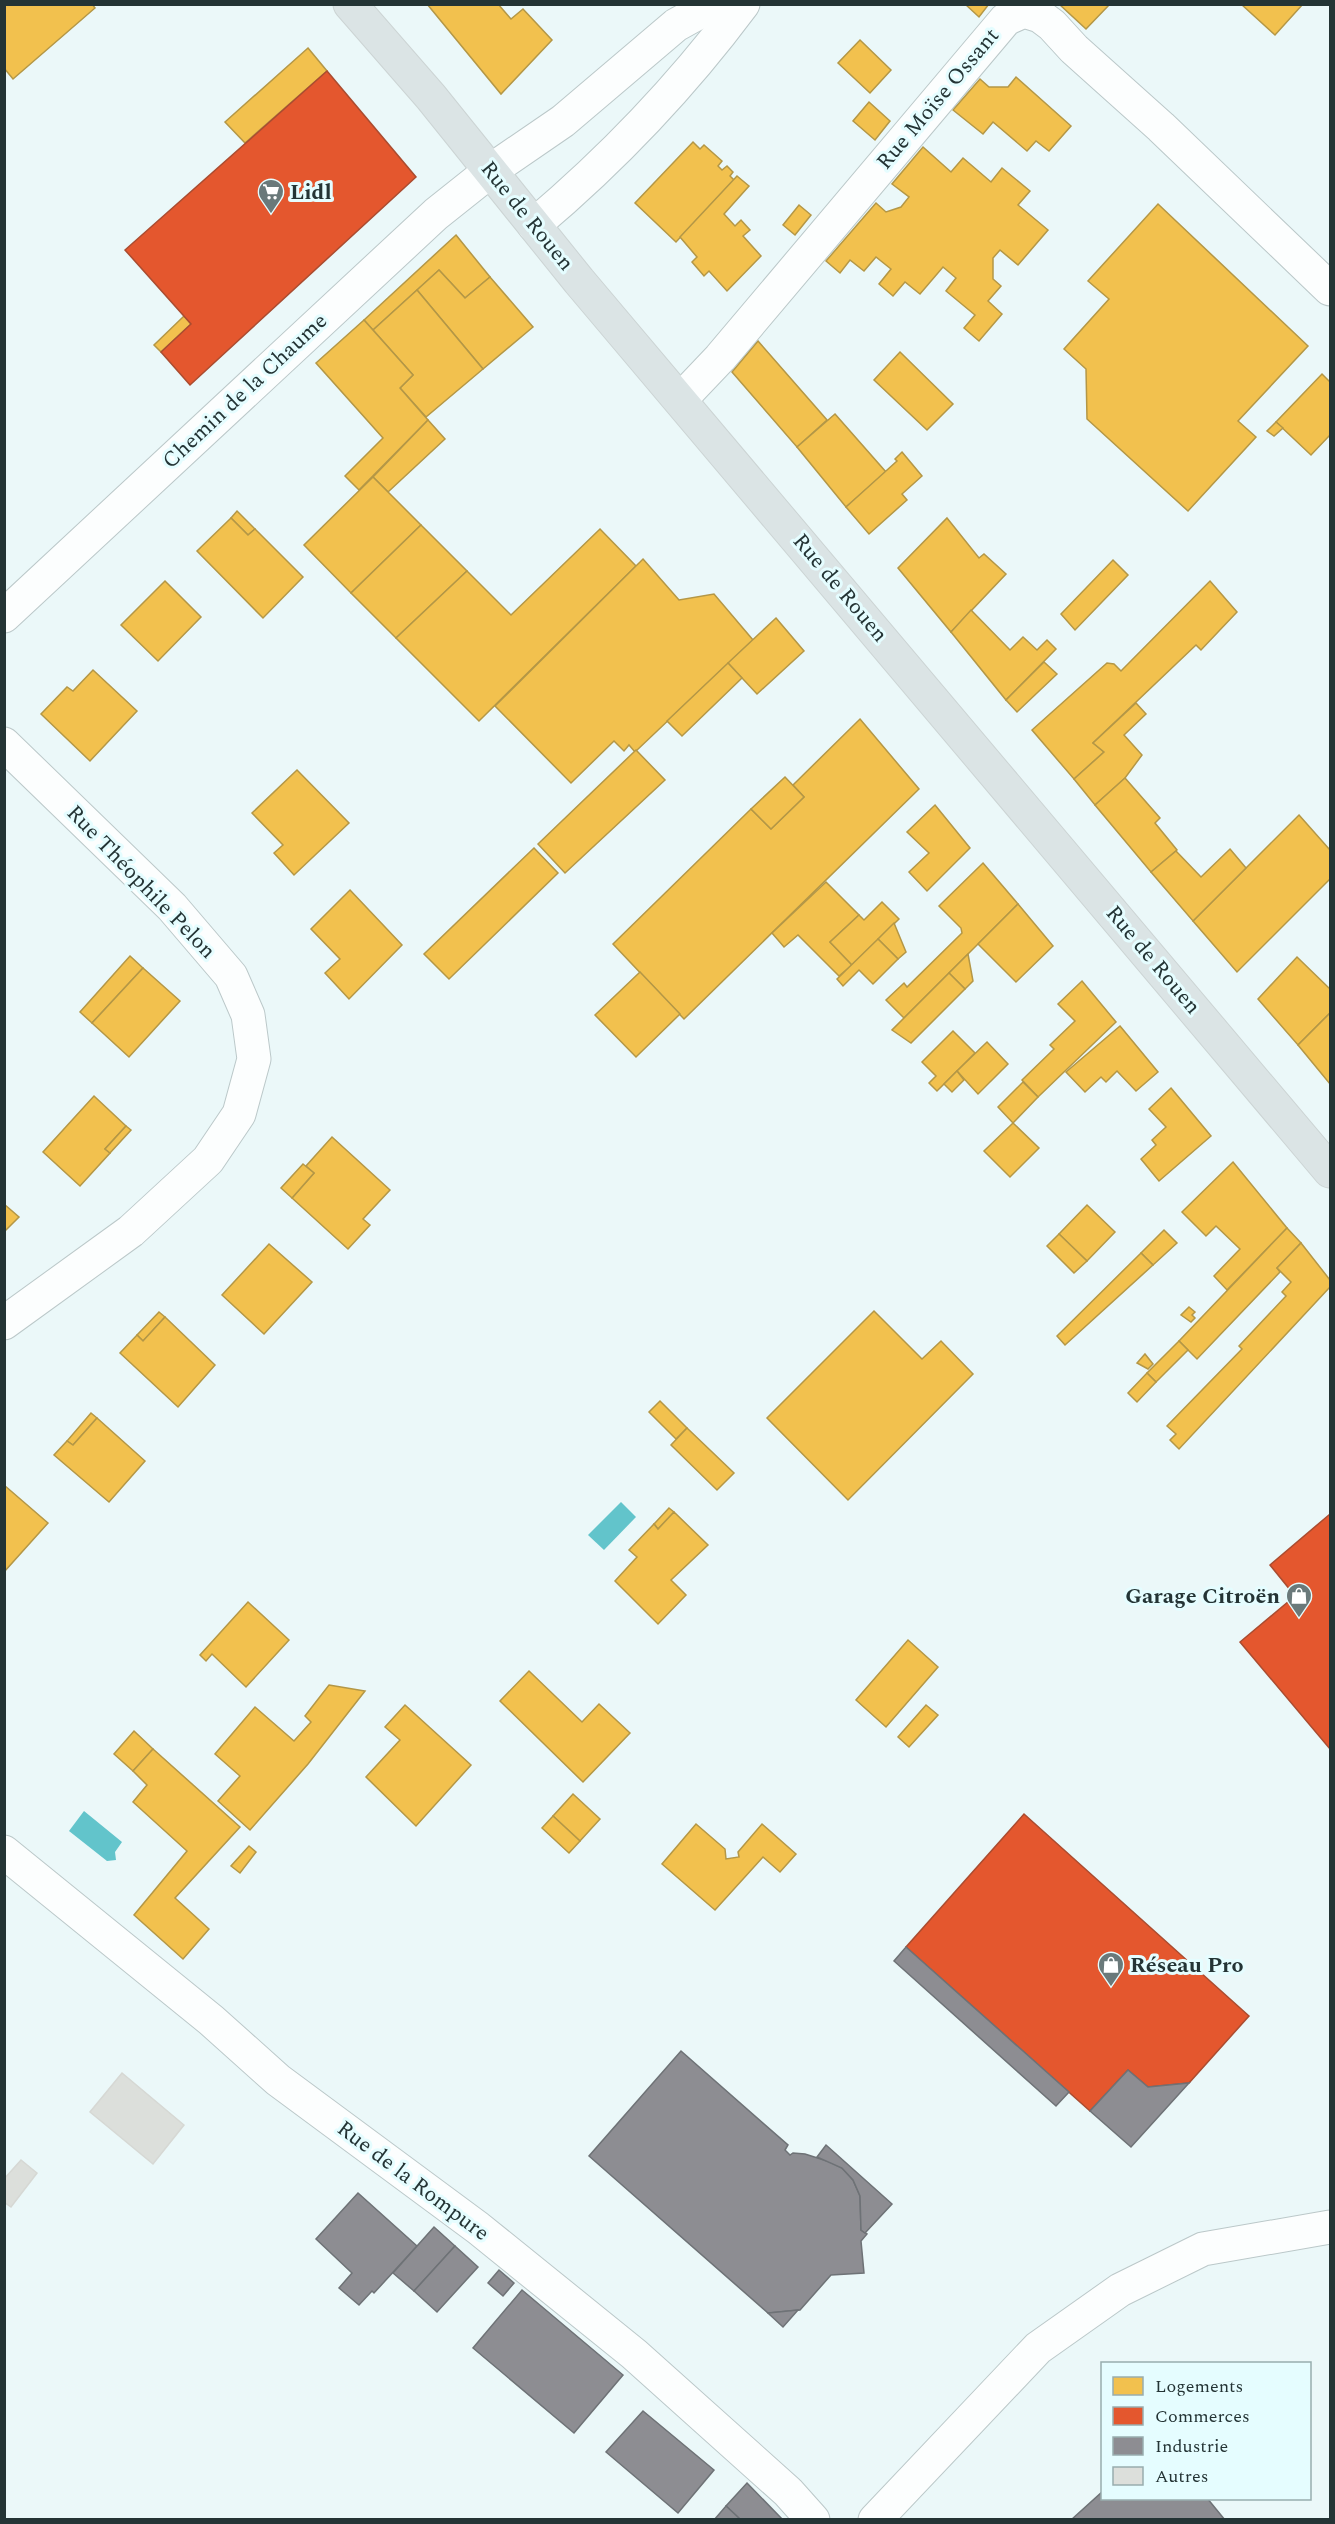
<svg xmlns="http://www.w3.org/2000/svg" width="1335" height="2524" font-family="Spectral,serif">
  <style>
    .water { fill: #62c4cb }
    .homes { fill: #f2c14e; stroke: #b49746; stroke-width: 1.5 }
    .shops { fill: #e4572e; stroke: #aa4c30; stroke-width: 1.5 }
    .industry { fill: #8d8d92; stroke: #6e7276; stroke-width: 1.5 }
    .building { fill: #dcdfdb; stroke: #d6d8d4; stroke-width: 1.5 }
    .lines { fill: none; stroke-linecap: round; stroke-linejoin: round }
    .minor-casing { stroke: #bbc8c9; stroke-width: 35 }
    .major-casing { stroke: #ccd4d4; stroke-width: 35 }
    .minor { stroke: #fcfefe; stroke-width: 33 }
    .major { stroke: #dbe4e5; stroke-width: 33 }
    .labels { text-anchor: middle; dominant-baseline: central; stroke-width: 6; stroke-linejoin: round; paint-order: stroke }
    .street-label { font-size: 22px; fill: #243435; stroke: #e5fdff }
    .poi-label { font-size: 22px; font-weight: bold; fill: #243435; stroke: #e5fdff; text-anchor: start }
  </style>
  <rect width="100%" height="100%" fill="#ebf8f9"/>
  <!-- water -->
  <g class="water">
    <path d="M621,1502l15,15 -32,33 -16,-15z"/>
    <path d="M84,1811l38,31 -7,10 1,8 -9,1 -38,-30z"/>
  </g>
  <!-- homes -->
  <g class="homes">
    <path d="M4,4h88l3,4 -82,71 -9,-11z"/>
    <path d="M427,4h71l13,15 12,-10 29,31 -51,54z"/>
    <path d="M965,4h24l-10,13z"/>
    <path d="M1059,4h51l-24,25z"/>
    <path d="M1241,4h62l-28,31z"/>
    <path d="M860,40l31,30 -21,23 -32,-30z"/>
    <path d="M308,48l19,23 -82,72 -20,-21z"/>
    <path d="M1016,77l55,49 -22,25 -13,-10 -9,10 -34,-29 -10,12 -30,-24 27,-31 9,8h19z"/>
    <path d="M869,102l21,19 -15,19 -22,-19z"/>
    <path d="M693,142l7,7 4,-4 18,16 -4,5 4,4 5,-4 6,6 -3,4 4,4 -58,62 -41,-39z"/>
    <path d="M923,147l28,25 12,-14 28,24 11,-14 28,23 -12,14 30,25 -30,35 -18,-15 -7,8v21l8,7 -13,15 14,13 -23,27 -15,-13 11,-13 -29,-24 10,-13 -13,-11 -23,27 -15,-12 -12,14 -14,-12 12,-15 -15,-12 -12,14 -14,-11 -10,13 -14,-12 50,-58 10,9 15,-5 8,-10 -17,-13z"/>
    <path d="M737,176l12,10 -25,28 11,12 6,-6 9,10 -7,6 18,20 -34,35 -18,-20 -5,5 -12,-14 5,-5 -17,-20z"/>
    <path d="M1158,204l150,142 -70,75 18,16 -68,74 -101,-92 -1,-50 -22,-20 45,-50 -21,-18z"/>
    <path d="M799,205l12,10 -16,20 -12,-10z"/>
    <path d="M456,235l34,42 -25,21 -26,-28 -66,60 -9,-10z"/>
    <path d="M439,270l26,28 25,-21 43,50 -50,42 -66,-79z"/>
    <path d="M417,290l66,79 -57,48 -26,-29 13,-13 -40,-45z"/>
    <path d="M184,316l7,8 -30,28 -7,-7z"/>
    <path d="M364,320l49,55 -13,13 28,32 -69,70 -14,-14 38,-38 -67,-75z"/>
    <path d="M758,341l69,79 -30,27 -65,-75z"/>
    <path d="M900,352l53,52 -26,26 -53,-50z"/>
    <path d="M1322,374l8,8v53l-19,20 -35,-33z"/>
    <path d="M835,414l51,58 -40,35 -49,-60z"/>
    <path d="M428,420l17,19 -57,53 -15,-15z"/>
    <path d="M1276,422l7,6 -9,8 -7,-5z"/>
    <path d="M902,452l20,24 -20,18 5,6 -38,34 -23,-27 51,-46 -2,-2z"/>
    <path d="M373,477l48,48 -70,68 -47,-48z"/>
    <path d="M237,511l18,18 -7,6 -17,-17z"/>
    <path d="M231,518l17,17 7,-6 48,48 -40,41 -66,-67z"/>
    <path d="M947,518l32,40 5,-4 22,20 -55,58 -53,-64z"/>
    <path d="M421,525l46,46 -71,67 -45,-45z"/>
    <path d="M600,529l36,37 -157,155 -83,-83 71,-67 44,44z"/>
    <path d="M643,559l36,41 35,-6 39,46 -118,112 -6,-7 -5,6 -10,-10 -43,42 -76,-77z"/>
    <path d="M1113,560l15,15 -53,55 -14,-16z"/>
    <path d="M165,581l36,36 -43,44 -37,-36z"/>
    <path d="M1210,581l27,31 -36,38 -5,-5 -103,98 11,9 -30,27 -42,-49 75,-67 7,1 7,7z"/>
    <path d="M971,610l39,40 13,-13 14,13 10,-10 9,9 -50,51 -55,-68z"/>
    <path d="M776,618l28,33 -47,43 -29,-31z"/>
    <path d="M1044,662l13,12 -40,38 -11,-12z"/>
    <path d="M728,663l14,15 -60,58 -15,-15z"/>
    <path d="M93,670l44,41 -47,50 -49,-47 26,-27 6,4z"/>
    <path d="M1136,703l10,11 -22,21 18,20 -17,23 -30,27 -21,-26 30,-27 -11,-9z"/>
    <path d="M860,719l59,70 -235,230 -71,-75 138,-135 20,20 33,-32 -11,-12z"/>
    <path d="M636,750l29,30 -100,93 -27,-29z"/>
    <path d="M297,770l52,53 -55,52 -20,-22 9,-8 -31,-32z"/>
    <path d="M785,777l19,20 -33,32 -20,-20z"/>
    <path d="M1125,778l35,40 -5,5 22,27 -26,22 -56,-67z"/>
    <path d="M935,805l35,43 -43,43 -18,-19 20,-19 -22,-21z"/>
    <path d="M1299,815l31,35v29l-93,93 -44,-51z"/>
    <path d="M534,848l24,25 -109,106 -25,-25z"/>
    <path d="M1230,849l16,19 -53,53 -42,-49 25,-21 25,26z"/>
    <path d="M983,863l35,41 -114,114 -18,-18 18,-17 3,4 55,-54 -1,-5 -22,-22z"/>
    <path d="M826,882l33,33 -29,27 22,23 -13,11 -41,-41 -14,12 -12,-14z"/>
    <path d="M350,890l52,55 -53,54 -24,-26 15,-14 -29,-30z"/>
    <path d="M882,902l17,17 -47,46 -22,-23 29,-27 5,5z"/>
    <path d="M1018,904l35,42 -37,36 -38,-38z"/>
    <path d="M894,923l12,29 -8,7 -20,-20z"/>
    <path d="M878,939l20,20 -25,25 -14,-14 -16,16 -6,-7z"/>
    <path d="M968,954l5,27 -8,8 -16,-16z"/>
    <path d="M130,956l13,12 -51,55 -12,-11z"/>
    <path d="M1297,957l33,32v24l-32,32 -40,-46z"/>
    <path d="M143,968l37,33 -51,56 -37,-34z"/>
    <path d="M640,972l40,42 -44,43 -41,-42z"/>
    <path d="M949,973l16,16 -54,54 -19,-13z"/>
    <path d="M1082,981l34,41 -78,75 -16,-17 32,-31 -4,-4 25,-24 -17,-17z"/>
    <path d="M1330,1013v71l-32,-39z"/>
    <path d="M1120,1026l38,46 -22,19 -19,-20 -11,11 -5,-5 -16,15 -19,-20z"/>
    <path d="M953,1031l22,22 -38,38 -8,-8 7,-7 -14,-14z"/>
    <path d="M987,1042l21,22 -30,30 -21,-23z"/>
    <path d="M957,1071l7,9 -12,12 -8,-8z"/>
    <path d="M1023,1082l15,15 -25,26 -15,-16z"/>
    <path d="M1171,1088l40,48 -52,45 -18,-22 15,-14 -4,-5 14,-13 -17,-18z"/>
    <path d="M94,1096l32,30 -21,23 5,4 -30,33 -37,-34z"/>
    <path d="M1013,1123l26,25 -29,29 -26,-26z"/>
    <path d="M126,1126l5,4 -21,23 -5,-4z"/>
    <path d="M332,1137l58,53 -27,29 7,6 -22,24 -56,-51 22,-25 -8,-7z"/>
    <path d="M1233,1162l54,66 -60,62 -13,-14 26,-27 -24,-23 -10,10 -24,-24z"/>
    <path d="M303,1164l11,9 -22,25 -11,-10z"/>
    <path d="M4,1204l15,13 -15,15z"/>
    <path d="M1087,1205l28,27 -28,29 -28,-27z"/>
    <path d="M1287,1228l14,15 -24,25 3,4 -83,87 -18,-18z"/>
    <path d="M1164,1230l13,13 -24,22 -12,-12z"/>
    <path d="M1059,1234l28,27 -13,12 -27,-27z"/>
    <path d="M1301,1243l29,37v7l-151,162 -9,-9 6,-6 -9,-8 75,-77 -3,-3 47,-50 -4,-4 9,-10 -14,-14z"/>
    <path d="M269,1244l43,38 -48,52 -42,-39z"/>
    <path d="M1141,1253l12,12 -88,80 -8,-9z"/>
    <path d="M1189,1307l6,5 -3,3 3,3 -4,4 -10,-7z"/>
    <path d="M874,1311l48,48 19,-18 32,33 -125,126 -81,-82z"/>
    <path d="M159,1312l6,5 -22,24 -6,-6z"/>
    <path d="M165,1317l50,48 -37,42 -58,-54 17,-18 6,6z"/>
    <path d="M1179,1341l9,9 -32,32 -9,-9z"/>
    <path d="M1145,1354l8,10 -5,5 -11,-6z"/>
    <path d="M1147,1373l9,9 -19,20 -9,-9z"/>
    <path d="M660,1401l27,27 -11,11 -27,-27z"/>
    <path d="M91,1413l6,5 -24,27 -6,-4z"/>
    <path d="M97,1418l48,43 -36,41 -55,-47 13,-14 6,4z"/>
    <path d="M687,1428l47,45 -17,17 -46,-45z"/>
    <path d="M4,1485l44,38 -44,49z"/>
    <path d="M669,1508l5,4 -16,17 -4,-5z"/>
    <path d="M674,1512l34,33 -37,35 15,15 -28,29 -43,-43 22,-24 -8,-7 25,-26 4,5z"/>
    <path d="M248,1602l41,38 -43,47 -34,-33 -6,7 -6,-6z"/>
    <path d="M908,1640l30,27 -52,60 -30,-27z"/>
    <path d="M529,1671l53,51 17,-18 31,29 -47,49 -83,-81z"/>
    <path d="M329,1685l36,6 -57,73 -58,66 -32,-29 22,-25 -25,-22 40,-47 39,34 17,-19 -6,-6z"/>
    <path d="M405,1705l66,60 -55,61 -50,-49 34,-37 -15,-13z"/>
    <path d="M926,1705l12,10 -29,32 -11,-10z"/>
    <path d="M134,1731l19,18 -20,22 -19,-17z"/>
    <path d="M153,1749l87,78 -65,71 34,31 -26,30 -49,-44 53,-64 -54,-49 14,-17 -14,-14z"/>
    <path d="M573,1794l27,25 -20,22 -27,-25z"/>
    <path d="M553,1816l27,25 -11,12 -27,-25z"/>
    <path d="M696,1824l29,25 1,10 13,-2 -1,-5 24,-28 34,30 -16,18 -17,-15 -48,53 -53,-46z"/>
    <path d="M249,1846l7,6 -16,21 -9,-7z"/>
  </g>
  <!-- shops -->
  <g class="shops">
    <path d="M327,71l89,106 -226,208 -29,-33 30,-28 -66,-74z"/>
    <path d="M1330,1514v235l-90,-107 55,-46 -25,-31z"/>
    <path d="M1024,1814l225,202 -60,67 -41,4 -20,-17 -38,41 -184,-164z"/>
  </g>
  <!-- industry -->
  <g class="industry">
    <path d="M906,1947l163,145 -13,14 -162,-145z"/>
    <path d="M681,2051l107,94 -3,5 5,5 3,-2 12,1 25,8 12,6 11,12 7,16 1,34 6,4 -6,7 3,32 -33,2 -31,35 -32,3 -179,-157z"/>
    <path d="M1128,2070l20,17 41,-4 -58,64 -41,-36z"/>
    <path d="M826,2145l66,59 -27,29 -4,-3 -1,-34 -7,-16 -11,-12 -25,-11z"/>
    <path d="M358,2193l59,53 -43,47 -2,-2 -13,14 -20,-17 13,-15 -36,-34z"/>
    <path d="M434,2227l21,19 -41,45 -21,-18z"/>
    <path d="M455,2246l23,21 -41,45 -23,-21z"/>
    <path d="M499,2270l15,13 -11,13 -15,-13z"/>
    <path d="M522,2290l101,85 -49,58 -101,-85z"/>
    <path d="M798,2310l-15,17 -15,-14z"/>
    <path d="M643,2411l71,59 -36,43 -72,-61z"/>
    <path d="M747,2483l36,37h-42l-15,-14z"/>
    <path d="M1102,2492v6h105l18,22h-154z"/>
    <path d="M726,2506l15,14h-27z"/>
  </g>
  <!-- building -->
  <g class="building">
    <path d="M122,2073l62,52 -31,39 -63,-52z"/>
    <path d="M21,2160l16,13 -26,34 -7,-5v-23z"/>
  </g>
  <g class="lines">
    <defs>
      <g id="minor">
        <path d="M534,225c77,-65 148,-139 209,-221"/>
        <path d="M681,399l39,-41 286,-339 18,-8 16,5 12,9 22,24 87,78 169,162"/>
        <path d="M4,616l432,-402 54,-43 73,-50 113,-96 38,-21"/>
        <path d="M4,744l168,163 59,69 17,39 6,44 -15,55 -31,46 -77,71 -127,92"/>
        <path d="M4,1852l207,168 67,60 200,148 156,126 154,138 25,28"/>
        <path d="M875,2520l163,-172 82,-58 83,-41 127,-22"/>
      </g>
      <path id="major" d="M350,4l81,93 148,184 751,890"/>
    </defs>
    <!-- minor casing -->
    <use href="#minor" class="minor-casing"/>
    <!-- major casing -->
    <use href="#major" class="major-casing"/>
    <!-- minor -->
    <use href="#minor" class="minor"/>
    <!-- major -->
    <use href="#major" class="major"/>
  </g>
  <!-- icons -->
  <defs>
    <symbol id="supermarket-pin" viewBox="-11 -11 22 30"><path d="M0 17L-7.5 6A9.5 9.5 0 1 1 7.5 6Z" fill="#6a797a" stroke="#e5fdff"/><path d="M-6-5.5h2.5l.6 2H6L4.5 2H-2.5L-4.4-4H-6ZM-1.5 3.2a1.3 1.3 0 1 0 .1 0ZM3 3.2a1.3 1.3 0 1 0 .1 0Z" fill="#fff"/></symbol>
    <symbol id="shop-pin" viewBox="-11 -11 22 30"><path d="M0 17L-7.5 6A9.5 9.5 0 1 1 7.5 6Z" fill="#6a797a" stroke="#e5fdff"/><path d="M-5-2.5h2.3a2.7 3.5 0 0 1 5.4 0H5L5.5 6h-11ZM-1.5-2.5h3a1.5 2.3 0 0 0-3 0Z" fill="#fff"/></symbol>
  </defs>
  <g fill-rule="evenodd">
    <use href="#supermarket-pin" x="256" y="177" width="30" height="40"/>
    <use href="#shop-pin" x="1284" y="1581" width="30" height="40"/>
    <use href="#shop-pin" x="1096" y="1950" width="30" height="40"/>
  </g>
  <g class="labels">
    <!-- street labels -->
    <g class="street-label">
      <text transform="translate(938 99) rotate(-50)">Rue Moïse Ossant</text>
      <text transform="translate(527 216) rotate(51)">Rue de Rouen</text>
      <text transform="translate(245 391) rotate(-43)">Chemin de la Chaume</text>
      <text transform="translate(840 588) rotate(50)">Rue de Rouen</text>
      <text transform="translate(141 882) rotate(46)">Rue Théophile Pelon</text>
      <text transform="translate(1153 960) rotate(50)">Rue de Rouen</text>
      <text transform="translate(413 2181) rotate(37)">Rue de la Rompure</text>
    </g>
    <!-- poi labels -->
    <g class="poi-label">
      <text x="290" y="192">Lidl</text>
      <text x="1280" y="1596" text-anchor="end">Garage Citroën</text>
      <text x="1130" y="1965">Réseau Pro</text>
    </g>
  </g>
  <!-- border -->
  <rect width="1335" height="2524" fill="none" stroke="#243435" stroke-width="12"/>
  <!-- legend -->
  <rect x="1101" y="2362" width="210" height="138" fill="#e5fdff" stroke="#98adae" stroke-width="1.5"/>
  <rect x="1113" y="2377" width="30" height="18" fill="#f2c14e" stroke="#98adae" stroke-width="1.5"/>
  <text x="1155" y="2392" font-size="18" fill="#243435">Logements</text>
  <rect x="1113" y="2407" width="30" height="18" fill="#e4572e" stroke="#98adae" stroke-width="1.5"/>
  <text x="1155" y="2422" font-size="18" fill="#243435">Commerces</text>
  <rect x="1113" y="2437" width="30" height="18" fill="#8d8d92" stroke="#98adae" stroke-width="1.5"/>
  <text x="1155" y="2452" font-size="18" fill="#243435">Industrie</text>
  <rect x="1113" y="2467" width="30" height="18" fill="#dcdfdb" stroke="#98adae" stroke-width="1.5"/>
  <text x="1155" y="2482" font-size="18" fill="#243435">Autres</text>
</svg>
